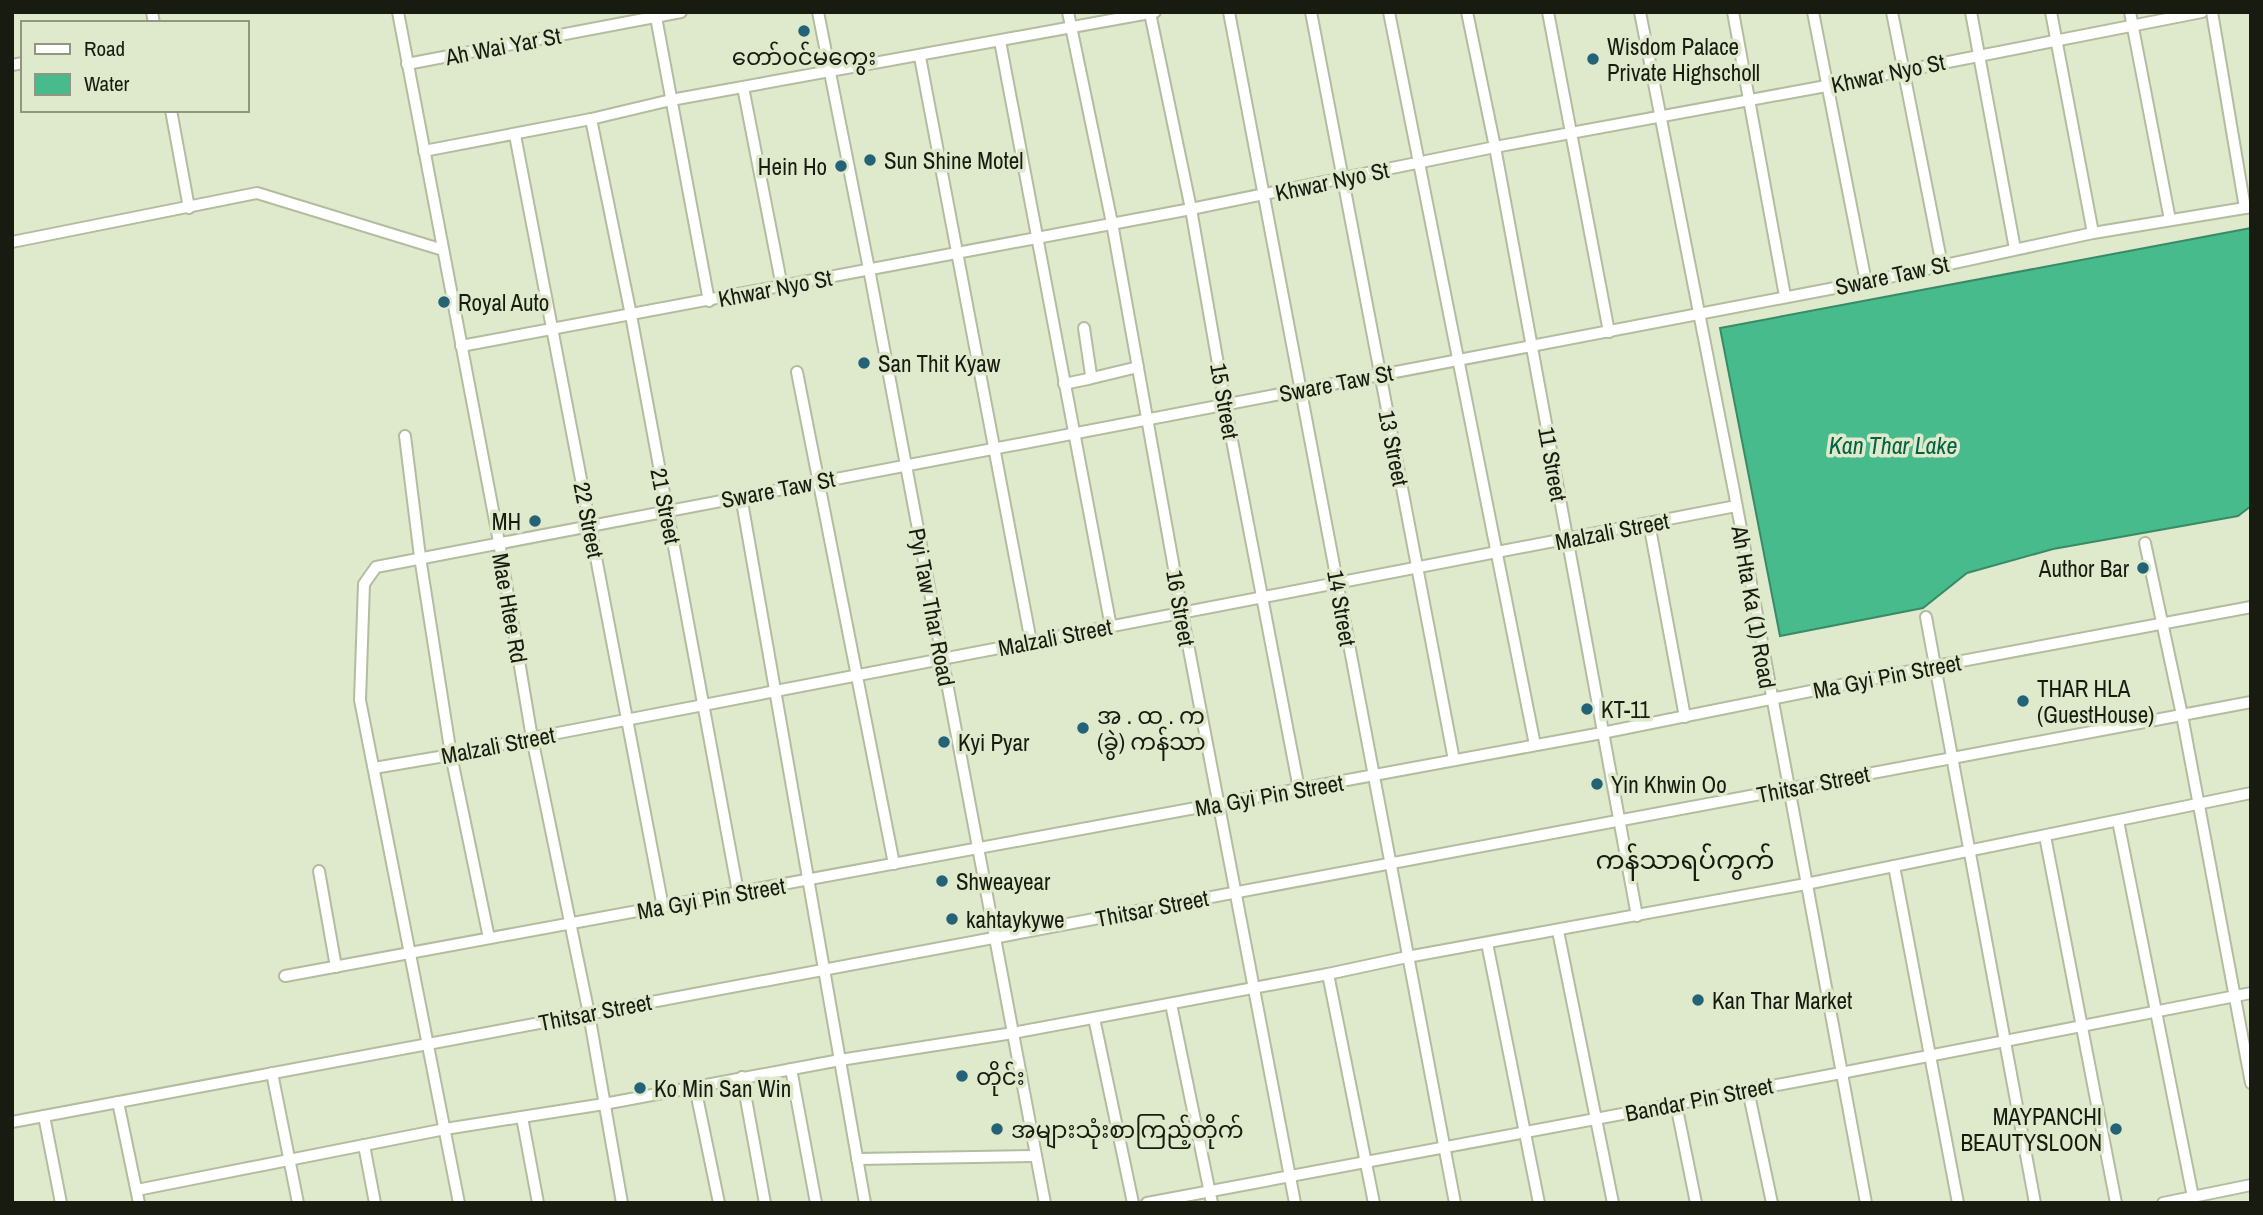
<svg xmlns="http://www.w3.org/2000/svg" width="2263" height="1215" font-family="'Archivo Narrow','Noto Sans Myanmar',sans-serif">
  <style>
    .water { fill: #47bb8c; stroke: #398b67; stroke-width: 2 }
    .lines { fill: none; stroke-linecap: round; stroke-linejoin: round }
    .minor-casing { stroke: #b2bc9f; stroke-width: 14 }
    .minor { stroke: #fff; stroke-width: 10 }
    .poi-dot { fill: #236277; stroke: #dfe9cb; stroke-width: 2.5 }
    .labels { text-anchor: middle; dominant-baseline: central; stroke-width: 7; stroke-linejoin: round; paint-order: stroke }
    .street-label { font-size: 23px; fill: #181b10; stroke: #dfe9cb }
    .poi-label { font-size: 23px; fill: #181b10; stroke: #dfe9cb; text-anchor: start }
    .water-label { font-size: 24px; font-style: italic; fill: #036243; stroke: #dfe9cb }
    .quarter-label { font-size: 26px; fill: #181b10; stroke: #dfe9cb }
  </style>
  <rect width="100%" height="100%" fill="#dfe9cb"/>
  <!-- water -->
  <path class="water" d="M2251,228v278l-13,10 -185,33 -86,24 -44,35 -143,28 -60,-308z"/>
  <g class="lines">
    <defs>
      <g id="minor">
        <path d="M152,12l2,11"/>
        <path d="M398,12l101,530 33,196 57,276 33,189"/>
        <path d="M818,12l51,257 176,934"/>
        <path d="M1068,12l44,211 70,390 113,590"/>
        <path d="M1229,12l226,1191"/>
        <path d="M1311,12l143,748"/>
        <path d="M1389,12l146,733"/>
        <path d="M1467,12l28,135 142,769"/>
        <path d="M1548,12l61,320"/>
        <path d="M1640,12l94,479 132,712"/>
        <path d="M1733,12l52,284"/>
        <path d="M1813,12l53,270"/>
        <path d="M1892,12l50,253"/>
        <path d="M1971,12l44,237"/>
        <path d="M2051,12l42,221"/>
        <path d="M2130,12l40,208"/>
        <path d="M2212,12l33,196"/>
        <path d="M1150,13l41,196 34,195 74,385"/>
        <path d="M656,17l53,284"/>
        <path d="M1000,41l111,586"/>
        <path d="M920,57l111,585"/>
        <path d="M407,64l274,-52"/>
        <path d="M12,65l11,-2"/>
        <path d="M743,87l39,200"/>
        <path d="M171,110l18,98"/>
        <path d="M591,119l40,196 107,577"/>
        <path d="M515,135l148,772"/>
        <path d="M424,151l167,-32 80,-19 484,-88"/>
        <path d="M12,242l245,-49 186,57"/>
        <path d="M461,346l730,-137 304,-62 331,-61 376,-74"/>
        <path d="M797,372l97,492"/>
        <path d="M1088,379l50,-12"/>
        <path d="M1064,384l24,-5 3,-4 -7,-47"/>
        <path d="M405,436l15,121 31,198 38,183"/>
        <path d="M741,496l124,707"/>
        <path d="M1649,523l36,194"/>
        <path d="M2145,543l37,172 69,368"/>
        <path d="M1926,617l109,586"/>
        <path d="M374,768l77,-13 81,-17 1204,-232"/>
        <path d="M2118,821l75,376"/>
        <path d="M2045,836l71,367"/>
        <path d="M1894,866l64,337"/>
        <path d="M319,871l17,96"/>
        <path d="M1558,931l55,272"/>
        <path d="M1487,943l52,260"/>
        <path d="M1328,974l46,229"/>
        <path d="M285,976l1317,-243 333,-67 316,-59"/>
        <path d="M1171,1004l41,199"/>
        <path d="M1094,1018l39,185"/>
        <path d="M791,1069l25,134"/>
        <path d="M272,1073l26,130"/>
        <path d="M742,1077l23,126"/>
        <path d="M695,1087l24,116"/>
        <path d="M1748,1090l24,113"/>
        <path d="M118,1102l21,101"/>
        <path d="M1676,1104l20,99"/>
        <path d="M44,1116l17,87"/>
        <path d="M522,1117l16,86"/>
        <path d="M12,1122l2239,-420"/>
        <path d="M364,1145l11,58"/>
        <path d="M857,1159l179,-3"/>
        <path d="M137,1190l308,-61 159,-25 236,-44 173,-27 315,-59 79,-17 399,-73 445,-91"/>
        <path d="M459,1203l-99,-503 4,-116 12,-17 1490,-285 227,-49 158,-26"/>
        <path d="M1147,1203l694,-130 410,-80"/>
        <path d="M2163,1203l88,-18"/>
      </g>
    </defs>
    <!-- minor casing -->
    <use href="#minor" class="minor-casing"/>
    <!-- minor -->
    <use href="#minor" class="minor"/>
  </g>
  <!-- markers -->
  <g class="poi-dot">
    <circle cx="804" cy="31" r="7"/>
    <circle cx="1593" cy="59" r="7"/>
    <circle cx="870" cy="160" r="7"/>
    <circle cx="841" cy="166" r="7"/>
    <circle cx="444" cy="302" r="7"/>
    <circle cx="864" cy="363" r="7"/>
    <circle cx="535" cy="521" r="7"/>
    <circle cx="2143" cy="568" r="7"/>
    <circle cx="2023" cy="701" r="7"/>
    <circle cx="1587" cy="709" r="7"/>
    <circle cx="1083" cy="728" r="7"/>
    <circle cx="944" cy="742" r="7"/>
    <circle cx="1597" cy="784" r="7"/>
    <circle cx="942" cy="881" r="7"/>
    <circle cx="952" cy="919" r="7"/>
    <circle cx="1698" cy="1000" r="7"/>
    <circle cx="962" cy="1076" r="7"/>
    <circle cx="640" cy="1088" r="7"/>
    <circle cx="997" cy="1129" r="7"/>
    <circle cx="2116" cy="1129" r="7"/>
  </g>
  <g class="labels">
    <!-- street labels -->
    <g class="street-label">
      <text transform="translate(503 46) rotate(-11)">Ah Wai Yar St</text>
      <text transform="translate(1888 73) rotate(-12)">Khwar Nyo St</text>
      <text transform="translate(1332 181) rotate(-12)">Khwar Nyo St</text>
      <text transform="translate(1892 275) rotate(-12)">Sware Taw St</text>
      <text transform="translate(775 288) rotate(-11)">Khwar Nyo St</text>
      <text transform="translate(1336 383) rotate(-11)">Sware Taw St</text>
      <text transform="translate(1225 401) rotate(80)">15 Street</text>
      <text transform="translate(1394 448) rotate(79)">13 Street</text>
      <text transform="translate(1553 464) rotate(80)">11 Street</text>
      <text transform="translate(778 489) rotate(-11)">Sware Taw St</text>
      <text transform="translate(666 506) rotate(79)">21 Street</text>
      <text transform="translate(589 520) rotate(79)">22 Street</text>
      <text transform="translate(1612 531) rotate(-11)">Malzali Street</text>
      <text transform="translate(932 607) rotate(79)">Pyi Taw Thar Road</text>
      <text transform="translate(1754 607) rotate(80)">Ah Hta Ka (1) Road</text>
      <text transform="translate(510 608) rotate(80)">Mae Htee Rd</text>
      <text transform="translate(1181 608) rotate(80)">16 Street</text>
      <text transform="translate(1342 608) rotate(80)">14 Street</text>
      <text transform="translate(1055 637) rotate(-11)">Malzali Street</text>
      <text transform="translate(1887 676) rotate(-11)">Ma Gyi Pin Street</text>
      <text transform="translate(498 745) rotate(-11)">Malzali Street</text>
      <text transform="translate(1813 784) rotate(-11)">Thitsar Street</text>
      <text transform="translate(1269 795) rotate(-10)">Ma Gyi Pin Street</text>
      <text transform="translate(711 898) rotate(-10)">Ma Gyi Pin Street</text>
      <text transform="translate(1152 908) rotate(-11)">Thitsar Street</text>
      <text transform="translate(595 1012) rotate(-11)">Thitsar Street</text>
      <text transform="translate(1699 1099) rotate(-11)">Bandar Pin Street</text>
    </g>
    <!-- poi labels -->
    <g class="poi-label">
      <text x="1607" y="46">Wisdom Palace<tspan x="1607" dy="26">Private Highscholl</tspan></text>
      <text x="804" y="56" text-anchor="middle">တော်ဝင်မကွေး</text>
      <text x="884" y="160">Sun Shine Motel</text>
      <text x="827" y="166" text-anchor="end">Hein Ho</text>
      <text x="458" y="302">Royal Auto</text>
      <text x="878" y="363">San Thit Kyaw</text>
      <text x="521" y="521" text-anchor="end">MH</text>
      <text x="2129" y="568" text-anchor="end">Author Bar</text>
      <text x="2037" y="688">THAR HLA<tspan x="2037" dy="26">(GuestHouse)</tspan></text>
      <text x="1601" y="709">KT-11</text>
      <text x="1097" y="715">အ . ထ . က<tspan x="1097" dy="26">(ခွဲ) ကန်သာ</tspan></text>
      <text x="958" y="742">Kyi Pyar</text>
      <text x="1611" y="784">Yin Khwin Oo</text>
      <text x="956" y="881">Shweayear</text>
      <text x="966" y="919">kahtaykywe</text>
      <text x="1712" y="1000">Kan Thar Market</text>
      <text x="976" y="1076">တိုင်း</text>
      <text x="654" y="1088">Ko Min San Win</text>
      <text x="2102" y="1116" text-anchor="end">MAYPANCHI<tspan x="2102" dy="26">BEAUTYSLOON</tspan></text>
      <text x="1011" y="1129">အများသုံးစာကြည့်တိုက်</text>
    </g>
    <!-- water labels -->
    <g class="water-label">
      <text x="1893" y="445">Kan Thar Lake</text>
    </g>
    <!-- quarter labels -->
    <g class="quarter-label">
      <text x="1685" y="859">ကန်သာရပ်ကွက်</text>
    </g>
  </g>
  <!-- border -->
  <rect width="2263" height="1215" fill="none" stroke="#181b10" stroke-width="28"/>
  <!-- legend -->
  <rect x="21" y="21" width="228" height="91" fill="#dfe9cb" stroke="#8f9780" stroke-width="2"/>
  <rect x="35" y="44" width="35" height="10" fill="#ffffff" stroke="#8f9780" stroke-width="2"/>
  <text x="84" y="56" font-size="21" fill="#181b10">Road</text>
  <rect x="35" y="74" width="35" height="21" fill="#47bb8c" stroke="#8f9780" stroke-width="2"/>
  <text x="84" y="91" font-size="21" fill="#181b10">Water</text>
</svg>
